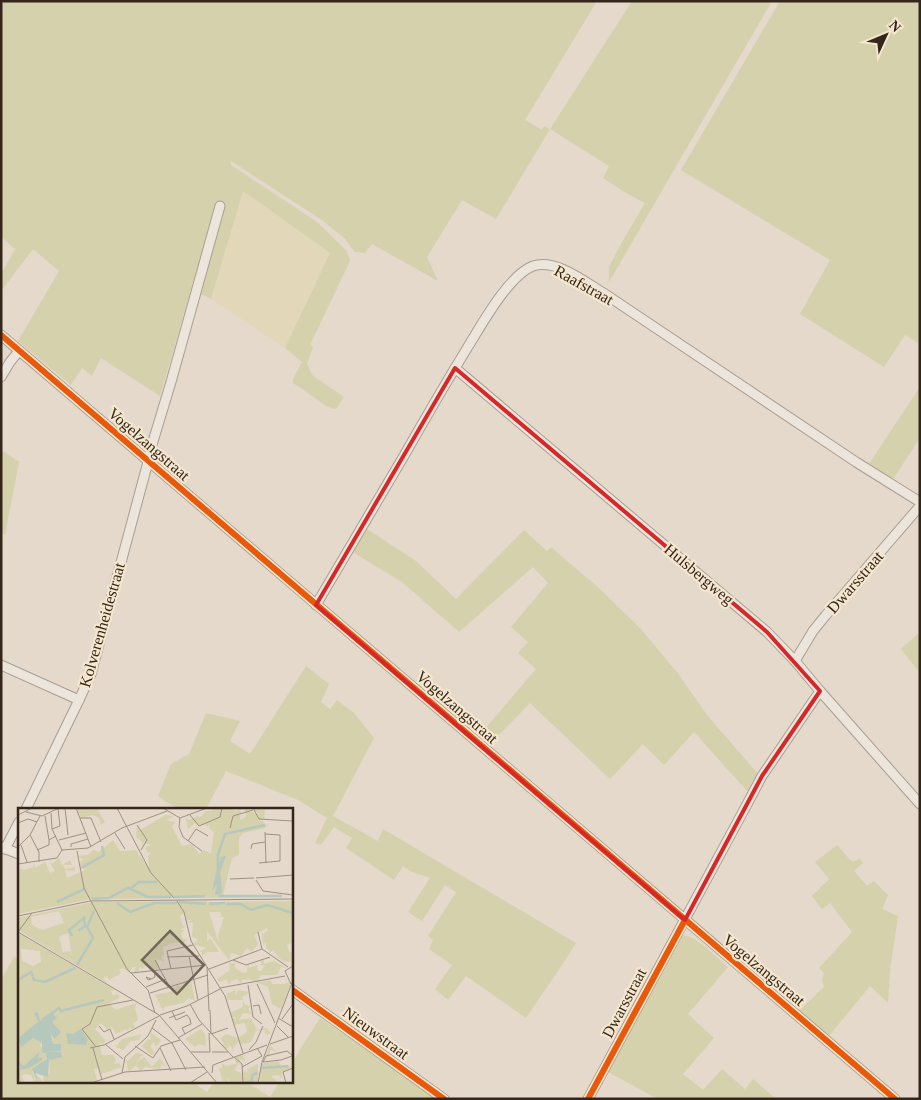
<svg xmlns="http://www.w3.org/2000/svg" width="921" height="1100" font-family="'Times New Roman',serif">
  <style>
    .farmland { fill: #e3d7ba }
    .green { fill: #d5d1ac }
    .lines { fill: none; stroke-linecap: round; stroke-linejoin: round }
    .minor-casing { stroke: #a89e93; stroke-width: 11 }
    .minor { stroke: #ebe5dc; stroke-width: 9 }
    .cycleway-casing { stroke: #f5e7ce; stroke-width: 9 }
    .cycleway { stroke: #e8590c; stroke-width: 6 }
    .marked { fill: none; stroke: #d62828; stroke-width: 4; stroke-linejoin: round }
    .labels { text-anchor: middle; dominant-baseline: central; stroke-width: 4.5; stroke-linejoin: round; paint-order: stroke }
    .street-label { font-size: 16px; fill: #35261c; stroke: #f5e7ce }
    .inset-river { fill: none; stroke: #b6c7bb; stroke-width: 2.5 }
    .inset-road { fill: none; stroke: #9e9184; stroke-width: 1 }
    .view { fill: #726559; fill-opacity: 0.15; stroke: #726559; stroke-width: 2.5 }
    .inset-edge { fill: none; stroke: #35261c; stroke-width: 2.5 }
  </style>
  <rect width="100%" height="100%" fill="#e4d9ca"/>
  <!-- farmland -->
  <path class="farmland" d="M242,190l88,63 -45,95 -74,-49z"/>
  <!-- green -->
  <g class="green">
    <path d="M1,1h596l-72,119 17,10 2,-4 6,3 82,-128h140l-163,281v-15l13,-25 23,-39 -19,-10 -23,-15 6,-12 -59,-37 -54,90 -34,-19 -35,57 11,24 -66,-37 -7,9 -10,-1 -10,-13 -23,-19 -91,-59v4l86,57 30,29 3,10 -40,84 3,2 -6,17 6,12 31,21 -8,12c-11,-2 -10,-4 -18,-9 -9,-6 -16,-11 -25,-17v-4l9,-17 -17,-14 45,-95 -87,-62 -32,108 -10,-5 23,-84 -9,-3 -55,189 -59,-38 -9,18 -10,-8 -11,17 -53,-44 41,-70 -26,-22 -32,42v-21l2,1 12,-22 -14,-12z"/>
    <path d="M780,1h140v343l-15,-9 -21,32 -84,-53 30,-54 -149,-90z"/>
    <path d="M920,387v51l-27,41 -24,-15z"/>
    <path d="M1,450l18,12 -14,73 -4,-3z"/>
    <path d="M367,529l49,32 40,38 68,-69 23,21 4,-4 50,43 38,37 38,45 30,43 52,60 -11,17 -54,-60 -30,33 -21,-21 -33,35 -80,-76 -42,43 -10,-9 58,-68 -18,-16 10,-11 -17,-15 37,-44 -15,-16 -74,65 -57,-50 -51,-31z"/>
    <path d="M920,632v41l-19,-24z"/>
    <path d="M306,666l23,18 -8,18 9,7 7,-9 17,13 20,25 -41,78 45,25 5,-12 193,114 -12,19 -38,56 -60,-42 -18,24 -13,-11 17,-24 -23,-16 4,-9 -5,-4 28,-44 -11,-7 -23,36 -14,-9 22,-34 -20,-7 -7,-5 -9,14 -48,-32 6,-10 -18,-11 -13,18 -6,-2 12,-25 -29,-18 -72,-29 -20,38h-27l-11,-6 -10,-7 13,-32 18,-10 17,-41 34,8 -10,20 20,13z"/>
    <path d="M837,845l15,17 8,-3 3,4 -9,8 13,15 7,-5 14,14 -6,14 16,7 -8,55 -2,32 -18,-17 -42,51 -29,-26 25,-24 -2,-7 2,-7 -5,-5 33,-36 -22,-29 -8,6 -10,-13 17,-17 -14,-17z"/>
    <path d="M682,935c14,0 35,23 46,32l-40,47 26,24 -31,36 20,16 19,-21 23,20 8,-10 23,20h-118l-52,-28 71,-131z"/>
    <path d="M14,957l5,2v122h172l16,11 8,-11h30l25,16 10,-16h11v-17l29,-46 117,81h-436v-119z"/>
  </g>
  <g class="lines">
    <defs>
      <g id="minor">
        <path d="M1,335l894,764"/>
        <path d="M455,368l312,264 28,29 25,30 100,113"/>
        <path d="M1,377l9,-15 9,-11"/>
        <path d="M316,605c30,-51 60,-101 89,-151 21,-37 42,-73 64,-109 13,-21 40,-70 64,-79 23,-8 53,17 72,28l251,168 64,40"/>
        <path d="M795,661l18,-30 13,-16 94,-109"/>
        <path d="M1,665l78,35"/>
        <path d="M26,809l53,-109 12,-26 57,-212 3,-14 20,-66 49,-176"/>
        <path d="M1,847l18,7"/>
        <path d="M5,849l14,-27"/>
        <path d="M291,989l153,110"/>
        <path d="M588,1099l157,-291 17,-32 58,-85"/>
      </g>
    </defs>
    <!-- minor casing -->
    <use href="#minor" class="minor-casing"/>
    <!-- minor -->
    <use href="#minor" class="minor"/>
    <defs>
      <g id="cycleway">
        <path d="M1,335l894,764"/>
        <path d="M291,989l153,110"/>
        <path d="M588,1099l97,-179"/>
      </g>
    </defs>
    <!-- cycleway casing -->
    <use href="#cycleway" class="cycleway-casing"/>
    <!-- cycleway -->
    <use href="#cycleway" class="cycleway"/>
  </g>
  <!-- marked area -->
  <path class="marked" d="M455,368l312,264 53,59 -58,85 -77,144 -369,-315z"/>
  <g class="labels">
    <!-- street labels -->
    <g class="street-label">
      <text transform="translate(584 285) rotate(29)">Raafstraat</text>
      <text transform="translate(149 444) rotate(41)">Vogelzangstraat</text>
      <text transform="translate(699 574) rotate(40)">Hulsbergweg</text>
      <text transform="translate(855 582) rotate(-49)">Dwarsstraat</text>
      <text transform="translate(102 625) rotate(-74)">Kolverenheidestraat</text>
      <text transform="translate(457 707) rotate(41)">Vogelzangstraat</text>
      <text transform="translate(764 970) rotate(40)">Vogelzangstraat</text>
      <text transform="translate(624 1003) rotate(-62)">Dwarsstraat</text>
      <text transform="translate(376 1033) rotate(36)">Nieuwstraat</text>
    </g>
  </g>
  <!-- overview -->
  <g transform="translate(18 808)">
    <rect width="275" height="275" fill="#e4d9ca"/>
    <path d="M59,0h24l-3,3 7,11 -4,3 -2,-7 -6,-3 -12,3zM193,0h22l2,3 6,-3 -1,12 6,-3 -2,-9 15,7 -6,-7h12l-1,12h-5l6,3 -4,4 8,-4 -4,5 -22,5 -4,5v17l-7,3 -9,37 56,2 -188,2 -73,15v-46l7,2 8,-3 1,-4 1,5 10,-6 5,11 5,-2 -6,-10 3,3 7,-6 3,7 8,-5 2,5h-9l2,4 10,-2v4l-10,-1 2,8 18,-8 -6,-6 4,-5 -6,-3 11,-1 5,-5 6,2 14,-12 7,11 16,-1 13,19 -1,-13 4,-4 -4,1 -3,-6 7,-2 -9,-2 -1,6v-7l-6,-5 1,-11 3,4 26,-15 8,1 -8,4 9,2 -3,5 10,19 10,-2 7,10 5,-4 7,4 3,-22 -5,-4 1,-4 -3,3 -1,-3 -8,2 -3,-3 -7,6 -2,-11 4,2 7,-4 4,1 4,-6h7zM189,93v41l3,-4 9,14h-12l1,14 -1,-14 -5,4v-4h-3l7,-4 -13,-4 5,-5 -6,-2 1,-14 -7,-1 7,-2h-7l-2,-7 -4,3 3,10h3l-6,4h4l-3,4 2,5h3l1,7 -2,-5 -2,6 -2,-5 -13,2 1,6 -1,-4 -5,1 1,8 -3,2 4,5 -9,-3 3,8 -3,3 -11,-4 -3,3 -2,-3 -2,5 -4,1 2,-5h-3l-4,6 -6,-5 -4,2 2,3 -12,7 -2,-4 -4,2 4,5 -89,-53v-12l4,2 -4,-2 75,-16zM41,103l5,12 -22,7 -10,-5 -1,-8zM50,125l3,18 -8,1 -4,-15zM275,93v46l-2,-4 -4,2 2,7h4v10l-11,-1 -9,-11 -5,5 2,-4 -4,-3v-5l-3,1 -1,-10 6,-3 -1,-3 -13,7 4,9 -5,6 -2,2 -4,-4 -6,8 -10,-3 -2,7 -22,-29v-29zM191,104h11l2,4 -4,1h6l-6,19 1,8zM0,125l97,57 -4,1 2,5 5,-2 1,4 -10,5 6,7 22,-7 -2,5 3,12 -5,3 2,6 -6,-1 -1,4 -2,-3 -10,5 -4,-7 -5,2 -6,-6 -6,6 10,11 -1,4 -5,-1 3,12h11l3,5 -2,4 5,-1 3,4 -21,7 -3,-6 -4,1 3,11 -7,3h-46l-1,-6 7,-3 -1,-14 13,-7 -15,-1h6v-12l-6,-23 -22,18 16,7 -1,4 6,6 1,6 -14,13 5,5 -6,-5 3,9 4,-3 3,4 -7,2 -4,-8 -6,-1 -4,2 4,7h-7v-17h5l-5,-4v-19l3,4 2,-3 -5,-4zM3,141l19,2 1,11 -8,4 -11,-5zM246,151v5l10,-3 13,7 -6,-1 -4,8h-16l-3,4 3,3 10,-2 1,4h12l6,-2 3,-5 -12,32 -9,-5 -4,-17 -19,-8 -8,1 1,4 -5,-5 -6,2 -2,4 -2,-6 -7,3 -3,-3 13,-9 -1,-9 3,3 3,-2v6l8,5 4,-1 1,-8 1,4 8,-3 1,6h3l4,-5 -4,-1v-5zM173,172l4,21 -6,-3 -6,5 -19,4v5l-9,-17 18,-4 5,-6 4,2 2,-6zM208,182l1,4 8,-4 1,6 2,-6 12,2 -8,5 3,8 7,1 -4,3 4,5 -9,-1 -4,7 12,-2 6,12 9,-2 5,4 -3,3 -4,-2 2,-3 -10,1 -5,11 -11,2 -2,-6 9,-6 -2,-9 -11,2 -2,-6 5,-2h-6l-1,-4 13,-6v-7h-16zM183,221l4,5 1,12 -7,-2 -4,3 -10,-8zM132,224l11,8 -3,5 -3,1 -1,-4 -4,4 5,7 -4,2 -9,-9 6,-7 3,1zM124,226l-3,6 -8,1 -8,9 -7,-3 6,-8zM208,226l11,4 2,3 -6,7 1,4 -4,-7 -4,5 -4,-4 2,-3 -4,-4zM252,237l6,6 -6,-1v5l-4,1 -3,7 13,-1v-4l6,10 7,-3 2,3 -9,4 -1,7 -2,-4 -8,1 7,6 -18,1 1,-15zM118,245l7,1 -7,9 8,-6 8,10 8,-9 6,9 -4,-3 -2,5 -15,-2 -5,4 -4,-6 -7,7 -4,-14 3,3zM227,245l-2,4 3,6 -5,-4 -7,11 7,3 5,-2 3,3 -2,-5 11,-5v19h-28l-1,-5 -3,5 -4,-3 -3,-12h3v-5l4,3 10,-2 -1,-6z" fill="#d5d1ac" fill-rule="evenodd"/>
    <path d="M208,48l-6,16 2,21 -7,2 2,-12 -5,9 3,-15 6,-20zM20,204l2,10 12,-9 5,5 -5,4 9,10 -6,7 -4,-5 2,10h8v7l-13,1h13l1,5 -13,3 -1,17 -13,-4 3,5 -2,1 -4,-10 15,-10 -1,-6h-4v-10l-9,-5 -12,9 -3,-7 21,-17 -5,-10zM63,221l7,11 -2,5 -18,-1 -2,-11 7,1zM21,244l-1,7 4,-2v3l-13,8 -11,2 3,-2 -3,-6 6,4z" fill="#b6c7bb"/>
    <path class="inset-river" d="M63,60l23,-13 -2,-9M200,64v-17l7,-21 40,-9M112,81l9,-7h18M200,88h64M156,89l31,-1M74,91l17,-1 19,-10 20,9h23M39,94l27,-13M161,94l27,2M99,95l13,9 24,-9h23M191,96l16,-1M208,96h15l10,6 16,-5 26,8M54,128l-3,-6 15,-12 1,8 -7,5M59,157l16,-27 -6,-11 7,-16M0,172l13,-8 3,8 11,2 30,-14M24,212l17,-12 2,3 43,-11M0,232l23,-19M244,260l26,-2M226,275l8,-2v-6l6,-2"/>
    <path class="inset-road" d="M47,0l3,27M58,0l15,39M99,0l34,65 23,25M145,0l17,10 27,-10M235,0l6,11 34,2M8,4l16,4 17,-8M33,5l1,16 10,21M0,7l14,-7M172,7l9,11 21,-9 2,-9M27,8l4,24M62,10h11l10,24M162,10l-1,9 4,10 19,14M0,15l10,-4 9,3M119,17l10,15 -6,10M212,20l3,-12 20,-6M34,21l8,-3 -2,-17M247,24l1,31M97,25l10,16M12,27l9,17v10M41,32l27,-7M170,33l8,-12 12,7M3,37l6,17M0,39l12,-12 10,-19M53,39v-3l17,-5M233,41l1,-5 13,-2M19,42l12,-5v-5l7,-4M44,42l26,-2 34,-20 45,-17M59,43l7,37 43,81 21,21 7,23M241,55l21,-2v-26l-15,-1M0,56l39,-6 5,-8M238,70l37,-3M212,71l24,-1M238,72l7,11 30,4M159,93l7,11 7,29 34,55 18,57M0,108l72,-15 203,-2M0,124l119,70M0,124l14,-19M240,124l4,17M244,141l26,18M171,148l9,44M149,149l32,-1M137,152l14,26M215,152l13,5 24,-8M189,159l2,44M153,161l-4,-18 26,-6M191,161l53,-20M113,165l75,-8M133,171l-5,-2 2,3 3,-1 4,-2 -1,-7M239,176l18,39M273,176l-6,-13 8,-5M230,177l5,32 9,7M128,179l20,-8M202,180l65,-12M132,185l58,-18M119,194l22,13 58,68M172,196l9,16 34,37M235,198l6,-1 2,9M192,202l1,24M154,203l4,9 11,-5 3,4 1,5 -9,4 3,6M142,207l27,-9 33,-17M151,210l16,-6M260,210l15,9M264,211l11,-15M81,218l5,6 6,-3 4,10M259,218l12,12M134,220l20,15 14,27M191,225l1,19M193,226l17,-6M160,230l24,-14M87,236l18,15M252,236l23,-8M117,238l18,12 8,-12 19,-6M78,239l-14,-18 8,-5 7,-17 36,-7M72,240l14,-3 55,-29M75,240l9,32M142,240l11,23M231,242l7,-8 7,-16M173,244h19M194,244h16M274,247l-5,-4 -21,5 -3,6 18,-2 11,-4 1,-1M216,249l8,7 1,19M224,259l20,-11 -5,-8M104,265l3,-16 23,-21 8,-16M194,265l1,-8 54,-20M73,275l34,-11 80,-5M172,275l17,-11M240,275l4,-21 31,-82M268,275l-3,-11 10,-4"/>
    <path class="view" d="M152,123l34,34 -27,29 -35,-34z"/>
    <rect width="275" height="275" class="inset-edge"/>
  </g>
  <!-- border -->
  <rect width="921" height="1100" fill="none" stroke="#35261c" stroke-width="5"/>
  <!-- north arrow -->
  <g transform="translate(886 35) rotate(46)" stroke="#f5e7ce" stroke-width="4" paint-order="stroke">
  <path d="M0-4L9 19L0 12L-9 19Z" fill="#35261c"/>
  <text y="-8" font-size="14" font-weight="bold" text-anchor="middle" fill="#35261c">N</text>
  </g>
</svg>
